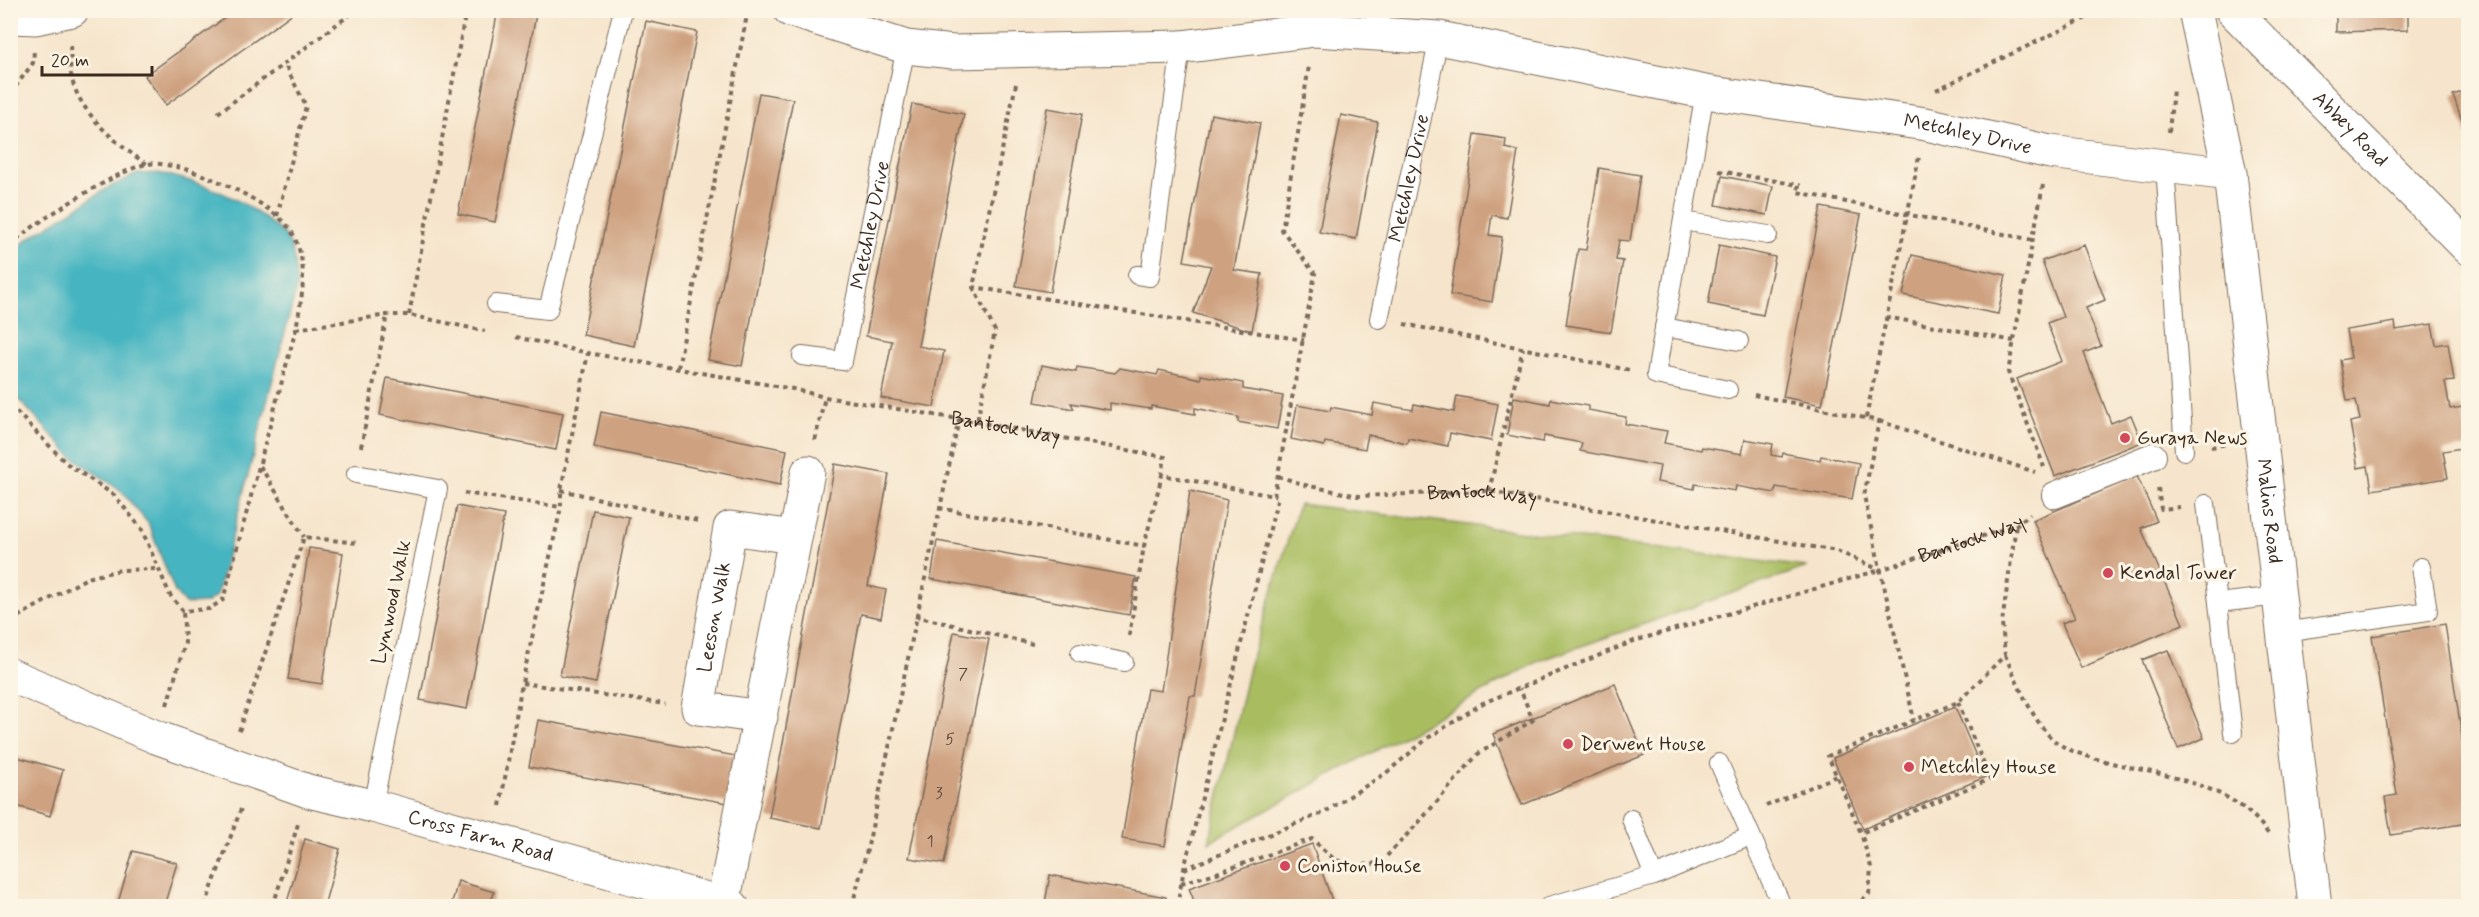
<svg xmlns="http://www.w3.org/2000/svg" width="2479" height="917" font-family="Mynerve,sans-serif">
  <style>
    .green { fill: #a9bd61; stroke: #727440; stroke-width: 1.5 }
    .water { fill: #46b5c1; stroke: #407070; stroke-width: 1.5 }
    .building { fill: #cea180 }
    .lines { fill: none; stroke-linecap: round; stroke-linejoin: round }
    .service-casing { stroke: #7c6b5b; stroke-width: 20 }
    .pedestrian-casing { stroke: #7c6b5b; stroke-width: 28 }
    .minor-casing { stroke: #7c6b5b; stroke-width: 35 }
    .tertiary-casing { stroke: #7c6b5b; stroke-width: 35 }
    .path { stroke: #7c6b5b; stroke-width: 4; stroke-dasharray: 4.5 4.5; stroke-linecap: butt }
    .service { stroke: #fff; stroke-width: 18 }
    .pedestrian { stroke: #fff; stroke-width: 26 }
    .minor { stroke: #fff; stroke-width: 33 }
    .tertiary { stroke: #fff; stroke-width: 33 }
    .poi-dot { fill: #d1495b; stroke: #fcf5e5; stroke-width: 2 }
    .labels { text-anchor: middle; dominant-baseline: central; stroke-width: 6; stroke-linejoin: round; paint-order: stroke }
    .number-label { font-size: 16px; fill: #604836 }
    .street-label { font-size: 20px; fill: #3b2a1e; stroke: #fcf5e5 }
    .poi-label { font-size: 20px; fill: #3b2a1e; stroke: #fcf5e5; text-anchor: start }
  </style>
  <rect width="100%" height="100%" fill="#fcf5e5"/>
  <filter id="ink" filterUnits="userSpaceOnUse"><feTurbulence type="fractalNoise" baseFrequency=".0167" numOctaves="2"/><feDisplacementMap in="SourceGraphic" scale="12" xChannelSelector="R" yChannelSelector="G"/><feConvolveMatrix kernelMatrix="1 2 1 2 8 2 1 2 1" color-interpolation-filters="sRGB"/></filter>
  <filter id="wash" filterUnits="userSpaceOnUse"><feTurbulence type="fractalNoise" baseFrequency=".008" numOctaves="4" result="noise"/><feDisplacementMap in="SourceGraphic" scale="24" xChannelSelector="R" yChannelSelector="G"/><feGaussianBlur stdDeviation="1.35" result="paint"/><feColorMatrix in="noise" values="0 0 0 0 0 0 0 0 0 0 0 0 0 0 0 0 0 1.4 0 .05"/><feComposite in="paint" operator="in"/></filter>
  <g filter="url(#wash)">
    <rect width="100%" height="100%" fill="#f6e5cc"/>
    <!-- green -->
    <path class="green" d="M1299,504l508,63 -268,94 -330,181 40,-175z"/>
    <!-- water -->
    <path class="water" d="M159,173c42,9 80,23 113,51 4,4 11,8 14,13 9,13 9,34 11,49l-80,309 -11,8 -21,1 -10,-12 -27,-69 -28,-33 -49,-34 -60,-65v-136l15,-15 85,-54 26,-12z"/>
    <g id="blocks">
      <!-- building -->
      <g class="building">
        <path d="M236,10h61l-131,95 -21,-29z"/>
        <path d="M498,10h39l-42,212 -37,-8z"/>
        <path d="M2336,10h72v20l-72,2z"/>
        <path d="M646,21l51,11 -63,314 -51,-11z"/>
        <path d="M2468,90v47l-15,-42z"/>
        <path d="M759,93l34,6 -51,267 -34,-6z"/>
        <path d="M912,104l52,10 -46,232 26,5 -10,56 -53,-9 11,-57 -26,-5z"/>
        <path d="M1047,108l35,6 -32,178 -34,-6z"/>
        <path d="M1211,114l49,9 -26,147 28,4 -10,57 -59,-18 18,-47 -27,-5z"/>
        <path d="M1341,115l37,7 -22,117 -37,-7z"/>
        <path d="M1475,134l31,5 -1,9 13,3 -11,67 -15,-3 -3,20 13,2 -10,65 -42,-7z"/>
        <path d="M1599,168l41,7 -10,66 -11,-1 -3,20 7,1 -12,71 -45,-7 12,-76 8,1z"/>
        <path d="M1722,176l51,10 -6,29 -51,-10z"/>
        <path d="M1821,207l40,8 -39,190 -39,-8z"/>
        <path d="M1719,245l56,12 -12,58 -55,-11z"/>
        <path d="M2084,245l21,55 -19,8 15,38 -17,7 27,70 20,-8 11,27 -87,34 -38,-97 45,-18 -15,-38 16,-6 -21,-56z"/>
        <path d="M1912,255l94,20 -8,39 -95,-19z"/>
        <path d="M2395,322l1,8 36,-6 4,21 12,-2 6,38 -9,1 5,27 12,-2 6,40 -25,4 5,27 -76,12 -4,-24 -10,2 -8,-46 10,-2 -4,-20 -9,1 -7,-41 11,-2 -5,-28z"/>
        <path d="M1042,365l34,7 1,-5 38,6 5,-5 37,7 2,-5 42,9v-4l42,8v6l40,7 -6,33 -39,-7v-5l-43,-9v6l-44,-8v3l-41,-6v7l-39,-7 3,6 -39,-7z"/>
        <path d="M387,378l176,35 -7,37 -176,-35z"/>
        <path d="M1457,396l41,8 -7,37 -41,-8 -2,13 -40,-8 -1,5 -39,-8 -3,14 -40,-7 -1,4 -33,-7 6,-34 33,6 1,-4 41,8 2,-12 39,7 1,-6 40,8z"/>
        <path d="M1514,397l36,7 1,-5 37,7v4l38,7 -1,7 42,7 -3,12 37,7 1,-3 40,7 3,-15 28,5 -2,11 11,2 1,-4 37,7 1,-4 38,7 -7,36 -76,-12 -1,6 -39,-7 -1,5 -40,-7 -1,5 -37,-7 3,-16 -80,-15 2,-8 -38,-7 -1,6 -36,-7z"/>
        <path d="M601,412l186,38 -7,35 -186,-38z"/>
        <path d="M835,464l54,10 -21,112 18,4 -5,28 -20,-4 -40,214 -52,-10z"/>
        <path d="M2137,476l20,45 -16,7 42,96 -102,44 -19,-45 13,-5 -42,-98z"/>
        <path d="M1190,491l37,9 -32,196h-5l-25,150 -43,-7 25,-150 14,2z"/>
        <path d="M457,506l47,9 -37,194 -47,-9z"/>
        <path d="M593,510l36,7 -33,166 -36,-7z"/>
        <path d="M937,541l199,36 -7,38 -198,-36z"/>
        <path d="M309,548l34,5 -21,131 -34,-5z"/>
        <path d="M2445,624l23,153v46l-77,12 -6,-38 12,-2 -25,-159z"/>
        <path d="M954,632l35,7 -45,225 -35,-6z"/>
        <path d="M2168,650l36,88 -26,11 -36,-89z"/>
        <path d="M1615,684l29,71 -122,50 -29,-71z"/>
        <path d="M1955,707l30,70 -122,52 -30,-71z"/>
        <path d="M538,720l198,36 -9,47 -198,-36z"/>
        <path d="M10,755l53,15 -13,46 -40,-12z"/>
        <path d="M305,839l35,10 -16,57h-38z"/>
        <path d="M1312,844l22,62h-138l-7,-18z"/>
        <path d="M133,851l44,12 -13,43h-47z"/>
        <path d="M1050,875l116,22 -1,9h-101l-19,-3z"/>
        <path d="M458,881l36,11 -4,14h-39z"/>
      </g>
    </g>
  </g>
  <g filter="url(#ink)">
    <use href="#blocks" fill-opacity="0" stroke="#7c6b5b" stroke-width="1.5"/>
    <g class="lines">
      <defs>
        <g id="service">
          <path d="M1705,92l-49,283 72,15"/>
          <path d="M2165,165l19,286"/>
          <path d="M1683,221l85,14"/>
          <path d="M1137,275l13,2 31,-230"/>
          <path d="M496,304l52,6 75,-300"/>
          <path id="s3" d="M1379,319l60,-281"/>
          <path d="M1664,327l75,14"/>
          <path id="s4" d="M802,356l41,5 63,-314"/>
          <path d="M356,474l82,15 -65,317"/>
          <path d="M2206,504l12,99"/>
          <path d="M2283,632l145,-21 -7,-44"/>
          <path d="M1080,653l44,9"/>
          <path d="M2233,733l-15,-130 61,-7"/>
          <path d="M1719,763l63,143"/>
          <path d="M1631,819l23,57"/>
          <path d="M1549,906l105,-30 97,-40"/>
        </g>
        <path id="pedestrian" d="M2055,495l98,-39"/>
        <g id="minor">
          <path id="s5" d="M790,10l116,37 47,5 228,-5 134,-17 124,8 266,54 221,32 124,28 180,22"/>
          <path id="s6" d="M2195,10l35,164 85,732"/>
          <path d="M10,17l26,1 36,-8"/>
          <path id="s7" d="M10,675l146,62 152,54 65,15 359,100"/>
          <path id="s8" d="M761,717l-63,-9 32,-180 64,9"/>
          <path d="M723,904l85,-432"/>
        </g>
        <g id="tertiary">
          <path id="s9" d="M2232,10l236,238"/>
        </g>
      </defs>
      <!-- service casing -->
      <use href="#service" class="service-casing"/>
      <!-- pedestrian casing -->
      <use href="#pedestrian" class="pedestrian-casing"/>
      <!-- minor casing -->
      <use href="#minor" class="minor-casing"/>
      <!-- tertiary casing -->
      <use href="#tertiary" class="tertiary-casing"/>
      <!-- path -->
      <g class="path">
        <path d="M70,46c1,9 0,19 1,28 5,36 47,72 76,90"/>
        <path d="M1016,84l-43,203 331,53"/>
        <path d="M1936,90l167,-80"/>
        <path d="M10,94l23,-31 1,-12"/>
        <path d="M218,113l138,-103"/>
        <path d="M2169,132l4,-43"/>
        <path d="M1719,171l80,14 -2,7 236,48"/>
        <path d="M2043,185l-35,187 36,95"/>
        <path d="M277,216l29,-110 -21,-41"/>
        <path d="M10,245c22,-21 109,-76 137,-81 35,-5 132,39 147,72 15,33 8,59 2,93l-73,271 -14,9 -26,2 -13,-16 -29,-67 -27,-33 -48,-32 -56,-58"/>
        <path d="M973,287l22,44 -18,91"/>
        <path d="M409,315l57,-305"/>
        <path d="M1886,317l128,24"/>
        <path d="M1404,324l225,46"/>
        <path d="M296,329l91,-14h22l76,16"/>
        <path id="s1" d="M516,337l72,16 205,36 32,8 152,25 188,35 -3,18 112,21 41,-222 -33,-44 27,-164"/>
        <path d="M678,368l70,-358"/>
        <path d="M1754,395l125,26 -15,75 50,224"/>
        <path d="M1866,418l53,-261"/>
        <path d="M1879,421l156,51"/>
        <path d="M815,440l10,-43"/>
        <path d="M361,447l26,-132"/>
        <path d="M2211,447l16,-3"/>
        <path d="M260,466l44,71"/>
        <path id="s2" d="M1278,476l27,9 53,11 131,-5 348,60 43,19 136,-45 14,-11"/>
        <path d="M2158,488l3,21 19,-2"/>
        <path d="M561,490l137,31"/>
        <path d="M1489,491l34,-143"/>
        <path d="M464,493l97,14"/>
        <path d="M939,508l205,38"/>
        <path d="M915,616l118,28"/>
        <path d="M10,621l77,-43 33,-8 39,-1"/>
        <path d="M1129,636l15,-90 18,-71"/>
        <path d="M2005,655c11,25 29,70 51,87 17,12 41,17 60,22 52,12 125,23 154,73"/>
        <path d="M522,683l143,21"/>
        <path d="M1958,702l32,77 -129,54 -33,-77 130,-54 47,-47 -3,-32 14,-98"/>
        <path d="M167,705l18,-62 -2,-32"/>
        <path d="M239,731l65,-194 53,6"/>
        <path d="M500,806l22,-123 39,-176v-17l27,-137"/>
        <path d="M1766,806l71,-30"/>
        <path d="M1184,869l141,-57 61,-39 42,-35 55,-35 151,-62 246,-71"/>
        <path d="M1181,883l39,-11 92,-33 23,21 23,5 22,-2 41,-43 57,-66 55,-34 -13,-31"/>
        <path d="M205,906l37,-100"/>
        <path d="M273,906l25,-82"/>
        <path d="M852,906l16,-60 91,-427"/>
        <path d="M1177,906l7,-37 94,-372 -4,-1"/>
        <path d="M1855,906l14,-12 2,-27 -10,-34"/>
      </g>
      <!-- service -->
      <use href="#service" class="service"/>
      <!-- pedestrian -->
      <use href="#pedestrian" class="pedestrian"/>
      <!-- minor -->
      <use href="#minor" class="minor"/>
      <!-- tertiary -->
      <use href="#tertiary" class="tertiary"/>
    </g>
  </g>
  <!-- markers -->
  <g class="poi-dot">
    <circle cx="2125" cy="438" r="6"/>
    <circle cx="2108" cy="573" r="6"/>
    <circle cx="1568" cy="744" r="6"/>
    <circle cx="1909" cy="767" r="6"/>
    <circle cx="1285" cy="866" r="6"/>
  </g>
  <g class="labels">
    <!-- number labels -->
    <g class="number-label">
      <text x="963" y="674">7</text>
      <text x="950" y="739">5</text>
      <text x="939" y="793">3</text>
      <text x="930" y="841">1</text>
    </g>
    <!-- street labels -->
    <g class="street-label">
      <text stroke="none"><textPath href="#s9" startOffset="168">Abbey Road</textPath></text>
      <text stroke="none"><textPath href="#s5" startOffset="1194">Metchley Drive</textPath></text>
      <text stroke="none"><textPath href="#s3" startOffset="144">Metchley Drive</textPath></text>
      <text stroke="none"><textPath href="#s4" startOffset="180">Metchley Drive</textPath></text>
      <text stroke="none"><textPath href="#s1" startOffset="498">Bantock Way</textPath></text>
      <text stroke="none"><textPath href="#s2" startOffset="207">Bantock Way</textPath></text>
      <text stroke="none"><textPath href="#s6" startOffset="507">Malins Road</textPath></text>
      <text stroke="none"><textPath href="#s2" startOffset="710">Bantock Way</textPath></text>
      <text transform="translate(392 602) rotate(-78)">Lynwood Walk</text>
      <text stroke="none"><textPath href="#s8" startOffset="156">Leeson Walk</textPath></text>
      <text stroke="none"><textPath href="#s7" startOffset="498">Cross Farm Road</textPath></text>
    </g>
    <!-- poi labels -->
    <g class="poi-label">
      <text x="2137" y="438">Guraya News</text>
      <text x="2120" y="573">Kendal Tower</text>
      <text x="1580" y="744">Derwent House</text>
      <text x="1921" y="767">Metchley House</text>
      <text x="1297" y="866">Coniston House</text>
    </g>
  </g>
  <!-- margin -->
  <rect width="2479" height="917" fill="none" stroke="#fcf5e5" stroke-width="36"/>
  <!-- scale -->
  <path d="M42 66v9h110v-9" fill="none" stroke="#3b2a1e" stroke-width="3"/>
  <text x="51" y="66" font-size="18" fill="#3b2a1e" stroke="#fcf5e5" stroke-width="4.5" paint-order="stroke">20 m</text>
</svg>
